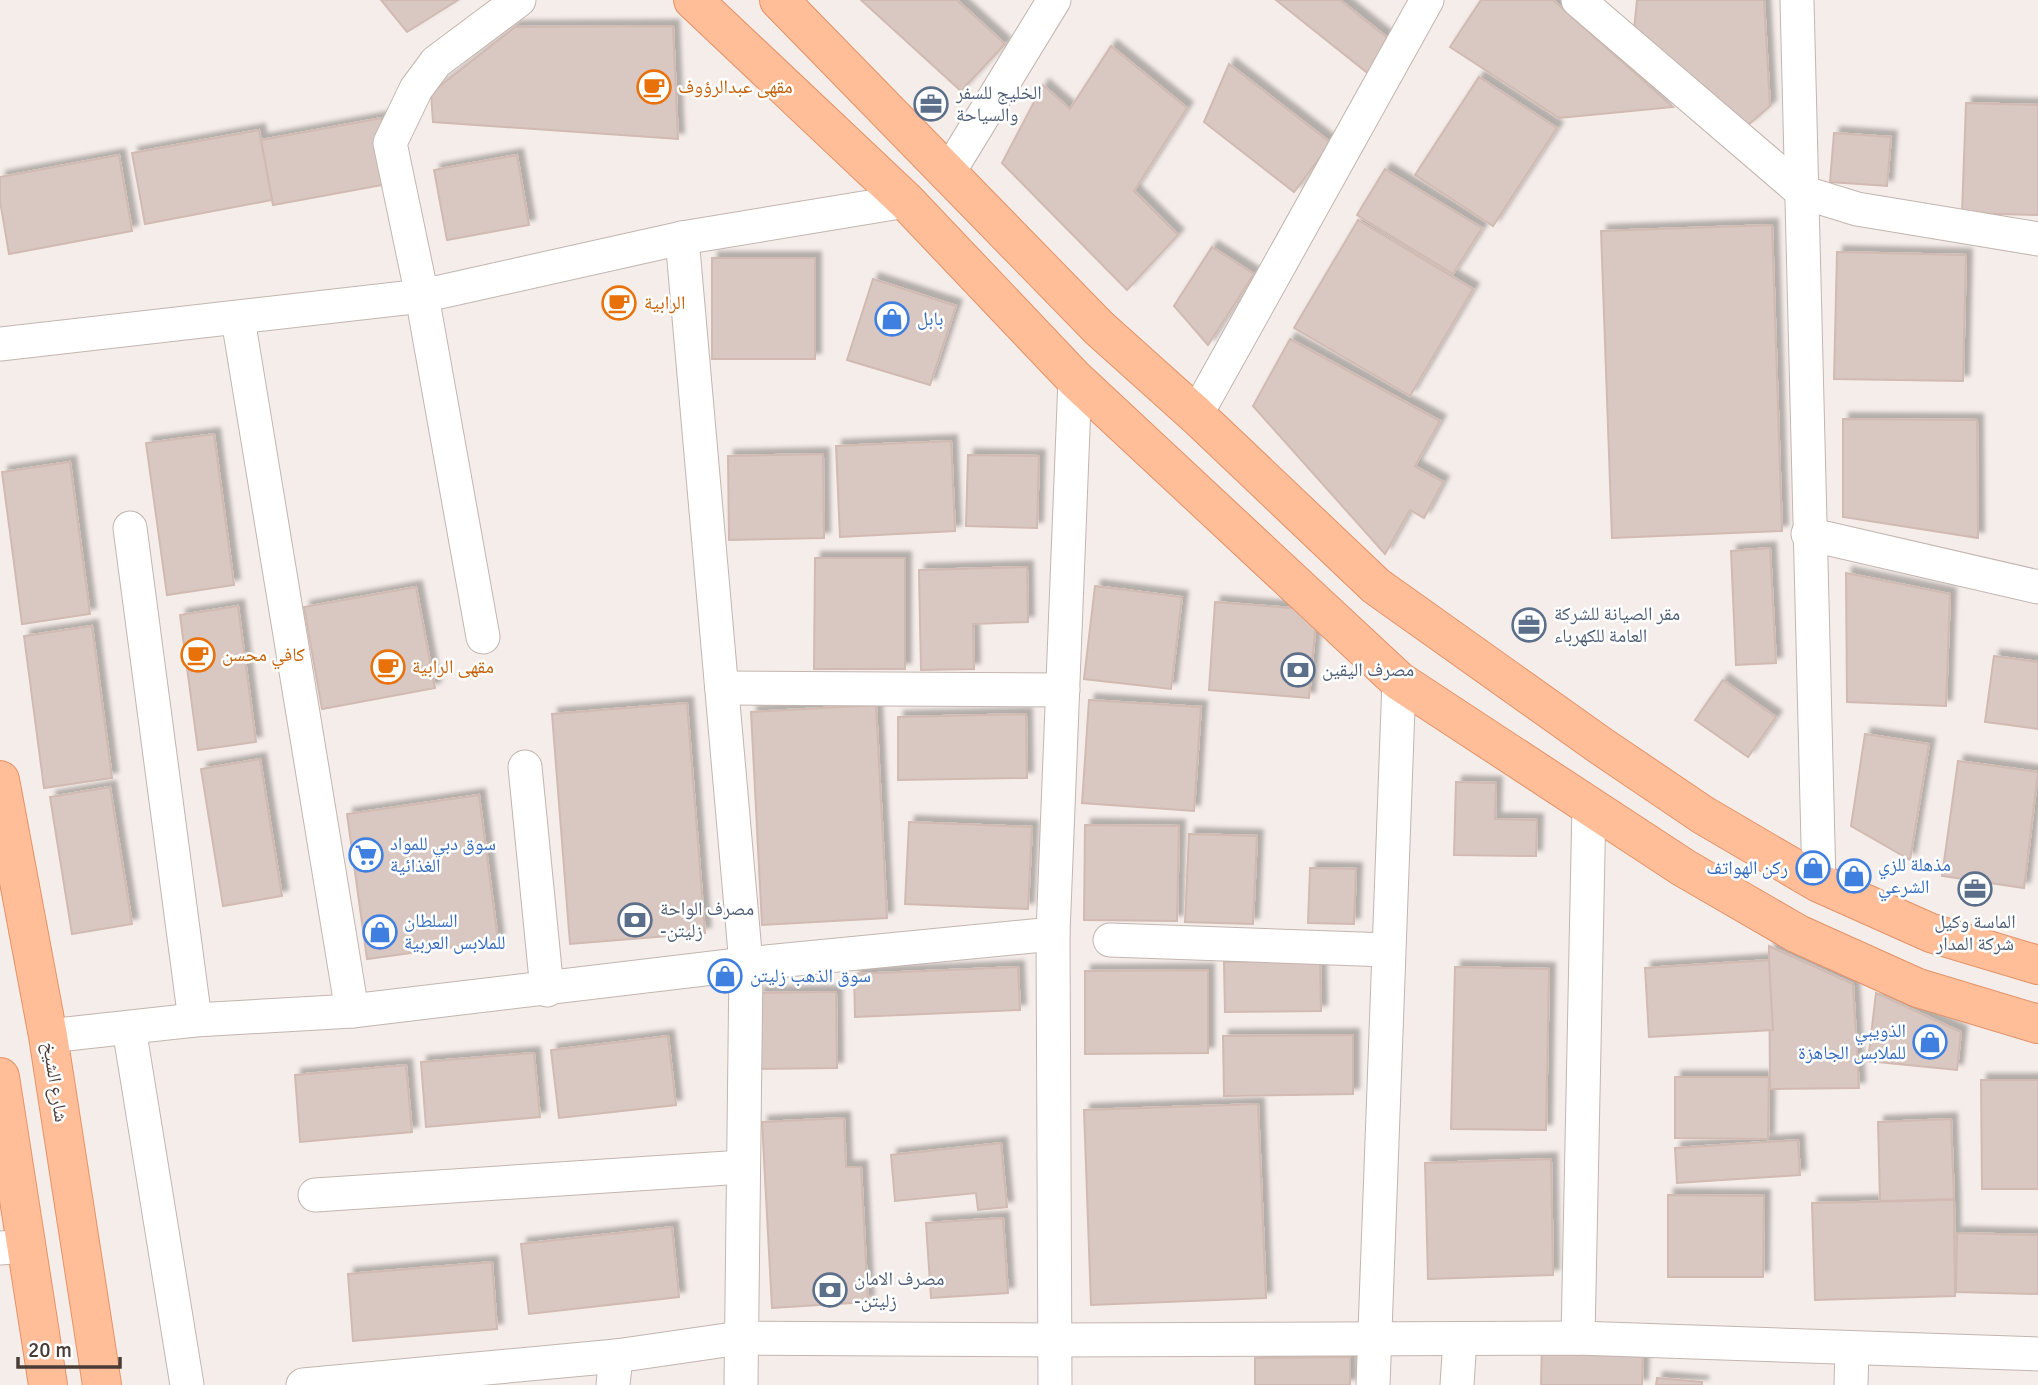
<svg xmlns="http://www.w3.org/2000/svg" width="2038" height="1385" font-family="Signika,'Noto Naskh Arabic',sans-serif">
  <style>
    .building { fill: #d9c7c1; stroke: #d1bab2; stroke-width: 2; filter: url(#shadow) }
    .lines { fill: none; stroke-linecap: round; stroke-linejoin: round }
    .minor-casing { stroke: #c3b5af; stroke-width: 35 }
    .major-casing { stroke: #e59267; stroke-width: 40 }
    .minor { stroke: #fff; stroke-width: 33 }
    .major { stroke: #ffbd98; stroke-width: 38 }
    .labels { text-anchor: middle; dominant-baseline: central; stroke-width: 5; stroke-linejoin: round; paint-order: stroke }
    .food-label { font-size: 19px; fill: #c56008; stroke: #fff; text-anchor: start }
    .service-label { font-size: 19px; fill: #4e5e75; stroke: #fff; text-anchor: start }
    .shop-label { font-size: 19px; fill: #366cbe; stroke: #fff; text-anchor: start }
    .street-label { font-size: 19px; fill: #493c37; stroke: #fff }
  </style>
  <defs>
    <filter id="shadow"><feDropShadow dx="6" dy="-6" stdDeviation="2" flood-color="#0004"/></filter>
  </defs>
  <rect width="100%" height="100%" fill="#f5ede9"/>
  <!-- building -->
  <g class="building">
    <path d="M381,0h77l-51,32z"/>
    <path d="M861,0h96l48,44 -44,47z"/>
    <path d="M1276,0h64l55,44 -25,31z"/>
    <path d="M1481,0h72l120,107 -114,11 -109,-71z"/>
    <path d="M1637,0h127l6,106 -23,20 -113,-96z"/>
    <path d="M673,26l5,113 -245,-17 -2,-29 84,-66z"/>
    <path d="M1111,46l76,62 -53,83 44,44 -51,55 -125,-127 41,-78 27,24z"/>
    <path d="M1229,64l102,79 -37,49 -90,-70z"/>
    <path d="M1479,77l78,51 -64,98 -78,-51z"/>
    <path d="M1966,103l72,2v110l-76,-2z"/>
    <path d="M382,118l11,65 -120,22 -12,-65z"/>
    <path d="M259,130l13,70 -127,24 -13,-71z"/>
    <path d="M1834,133l57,4 -4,49 -57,-4z"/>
    <path d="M119,155l13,76 -123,23 -9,-53v-24z"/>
    <path d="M517,155l12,70 -82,15 -13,-70z"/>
    <path d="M1385,169l97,59 -29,46 -96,-59z"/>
    <path d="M1358,220l115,69 -63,107 -116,-68z"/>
    <path d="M1772,225l10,306 -170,7 -11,-307z"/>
    <path d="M1212,247l42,27 -46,71 -34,-39z"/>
    <path d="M1837,252l129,3 -3,126 -129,-2z"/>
    <rect x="712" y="258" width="103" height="101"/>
    <path d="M873,279l83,27 -26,79 -83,-25z"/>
    <path d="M1290,339l150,82 -25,45 28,16 -19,36 -14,-8 -25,44 -132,-148z"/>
    <path d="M1843,419l134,1 1,118 -135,-21z"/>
    <path d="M214,434l20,151 -67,10 -21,-152z"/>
    <path d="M951,441l4,90 -115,6 -4,-91z"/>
    <path d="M823,454l1,84 -95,2 -1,-84z"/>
    <path d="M968,455l71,1 -2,72 -71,-2z"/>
    <path d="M70,462l20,152 -68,10 -20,-152z"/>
    <path d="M1770,548l6,115 -40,2 -5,-114z"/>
    <path d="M815,558h90v111h-91z"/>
    <path d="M1027,567l1,55 -55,2 1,45 -53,1 -2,-100z"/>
    <path d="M1846,573l104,21 -4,112 -99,-4z"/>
    <path d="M1095,586l87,11 -11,92 -87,-10z"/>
    <path d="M416,587l19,101 -113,21 -18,-102z"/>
    <path d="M1215,602l102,8 -8,88 -100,-8z"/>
    <path d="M238,606l18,136 -58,8 -18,-135z"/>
    <path d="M92,626l20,152 -68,10 -20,-152z"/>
    <path d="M1994,656l44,6v67l-53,-7z"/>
    <path d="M1723,680l53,37 -28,40 -53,-37z"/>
    <path d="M1089,700l112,7 -7,104 -112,-8z"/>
    <path d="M687,703l18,230 -135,11 -18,-230z"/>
    <path d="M876,705l11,213 -125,7 -11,-213z"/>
    <path d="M1026,714l1,64 -129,2v-63z"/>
    <path d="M1865,734l64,10 -19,116 -59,-34z"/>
    <path d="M260,759l22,137 -59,10 -22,-137z"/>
    <path d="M1958,761l80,11 -14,116 -82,-12z"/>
    <path d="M1456,782l40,1 -1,36 42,1 -1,36 -82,-1z"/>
    <path d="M110,787l22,137 -60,10 -22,-137z"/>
    <path d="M479,795l19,146 -131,18 -20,-145z"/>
    <path d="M909,822l123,5 -4,82 -123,-5z"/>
    <path d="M1085,825l94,1 -2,95 -93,-1z"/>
    <path d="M1189,834l68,2 -4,88 -68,-2z"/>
    <path d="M1310,868l46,1 -2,55 -46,-1z"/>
    <path d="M1769,946l84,38 6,104 -89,1z"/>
    <path d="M1320,960l1,51 -96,1 -1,-50z"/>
    <path d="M1769,960l4,70 -124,7 -4,-69z"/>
    <path d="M1018,967l2,43 -165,7 -1,-43z"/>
    <path d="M1455,967l94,2 -3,161 -95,-1z"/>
    <path d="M1208,970v83l-123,1v-83z"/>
    <path d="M836,992l1,76 -78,1 -1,-76z"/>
    <path d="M1876,993l85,39 -4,38 -89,-9z"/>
    <path d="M1353,1035v59l-129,2 -1,-60z"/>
    <path d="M668,1036l8,69 -117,13 -8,-68z"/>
    <path d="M534,1053l6,64 -114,10 -5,-65z"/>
    <path d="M406,1065l6,67 -112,10 -5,-67z"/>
    <path d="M1675,1077h94l-1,62 -93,-1z"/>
    <path d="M1981,1080h57v109h-56z"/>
    <path d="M1258,1104l8,194 -175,7 -7,-195z"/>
    <path d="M844,1118l2,49h15l7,135 -96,6 -10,-186z"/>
    <path d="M1951,1119l3,80 -74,2 -2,-79z"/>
    <path d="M1798,1140l2,35 -123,8 -2,-35z"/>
    <path d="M1001,1143l6,64 -29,3 -2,-17 -81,8 -4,-46z"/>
    <path d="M1551,1159l2,116 -125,4 -3,-116z"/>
    <path d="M1668,1195l96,1 -1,81h-95z"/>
    <path d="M1954,1200l1,96 -140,4 -3,-97z"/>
    <path d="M1003,1218l5,75 -77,5 -5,-75z"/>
    <path d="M672,1227l7,70 -150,17 -8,-70z"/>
    <path d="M1957,1233l81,2v59l-82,-2z"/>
    <path d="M492,1262l5,67 -144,12 -5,-67z"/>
    <path d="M1542,1344l101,4 -1,37h-101z"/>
    <path d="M1350,1357v28h-95v-27z"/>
    <path d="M1657,1378l45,4v3h-46z"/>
  </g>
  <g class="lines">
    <defs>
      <g id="minor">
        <path d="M1578,0l224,192 55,17 181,30"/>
        <path d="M1797,0l22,883"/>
        <path d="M947,175l107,-175"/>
        <path d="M682,238l64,726 -5,421"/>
        <path d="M238,319l114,692"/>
        <path d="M0,344l422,-48 260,-58 224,-37"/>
        <path d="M1196,415l231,-415"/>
        <path d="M130,528l65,492"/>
        <path d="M1808,534l230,53"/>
        <path d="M483,637l-61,-341 -32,-153 26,-54 20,-27 83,-62"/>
        <path d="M722,688l341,2"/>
        <path d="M525,767l22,223"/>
        <path d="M1110,940l278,10"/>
        <path d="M129,1028l58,357"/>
        <path d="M48,1036l147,-16 157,-9 394,-47 307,-30"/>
        <path d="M315,1195l428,-28"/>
        <path d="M0,1248l25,-2"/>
        <path d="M1578,1338l11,-534"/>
        <path d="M303,1385l313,-29 124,-18 314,2 524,-2 460,16"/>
        <path d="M613,1385l3,-29"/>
        <path d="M1055,1385l-2,-451 22,-555"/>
        <path d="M1373,1385l26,-704"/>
        <path d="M1457,1385l3,-46"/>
        <path d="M1851,1385l1,-35"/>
      </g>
      <g id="major">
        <path d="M693,0l213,201 169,178 324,302 285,187 114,66 120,54 120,36"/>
        <path d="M779,0l320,328 97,87 180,171 225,160 102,69 116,68 112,50 107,32"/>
        <path d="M0,780l48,256 54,349"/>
        <path d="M0,1077l48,308"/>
      </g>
    </defs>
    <!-- minor casing -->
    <use href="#minor" class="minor-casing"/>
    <!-- major casing -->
    <use href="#major" class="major-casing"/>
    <!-- minor -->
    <use href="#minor" class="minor"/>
    <!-- major -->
    <use href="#major" class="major"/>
  </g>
  <!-- icons -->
  <defs>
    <symbol id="cafe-ring" viewBox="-11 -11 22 22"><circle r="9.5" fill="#fff" stroke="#e8710a" stroke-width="1.5"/><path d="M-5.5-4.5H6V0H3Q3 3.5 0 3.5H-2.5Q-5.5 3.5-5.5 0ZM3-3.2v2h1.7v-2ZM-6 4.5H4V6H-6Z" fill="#e8710a"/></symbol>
    <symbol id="office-ring" viewBox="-11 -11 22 22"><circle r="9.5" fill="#fff" stroke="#5c6f8a" stroke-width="1.5"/><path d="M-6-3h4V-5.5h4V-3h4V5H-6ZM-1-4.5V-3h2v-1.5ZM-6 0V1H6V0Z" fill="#5c6f8a"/></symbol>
    <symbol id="shop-ring" viewBox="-11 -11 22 22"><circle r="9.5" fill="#fff" stroke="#3f7fe0" stroke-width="1.5"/><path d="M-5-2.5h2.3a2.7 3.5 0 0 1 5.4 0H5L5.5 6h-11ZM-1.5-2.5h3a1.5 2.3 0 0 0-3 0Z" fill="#3f7fe0"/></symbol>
    <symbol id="bank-ring" viewBox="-11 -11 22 22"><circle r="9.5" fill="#fff" stroke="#5c6f8a" stroke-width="1.5"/><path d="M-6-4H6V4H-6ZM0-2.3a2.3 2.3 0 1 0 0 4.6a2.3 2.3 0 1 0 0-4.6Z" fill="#5c6f8a"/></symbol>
    <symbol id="supermarket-ring" viewBox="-11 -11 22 22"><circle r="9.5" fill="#fff" stroke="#3f7fe0" stroke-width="1.5"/><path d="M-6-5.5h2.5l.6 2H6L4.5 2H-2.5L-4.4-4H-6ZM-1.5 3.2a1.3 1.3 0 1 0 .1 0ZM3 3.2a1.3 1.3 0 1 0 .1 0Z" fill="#3f7fe0"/></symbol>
  </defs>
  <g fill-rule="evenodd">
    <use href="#cafe-ring" x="635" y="68" width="38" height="38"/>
    <use href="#office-ring" x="912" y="85" width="38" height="38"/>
    <use href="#cafe-ring" x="600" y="284" width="38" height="38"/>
    <use href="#shop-ring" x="873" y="300" width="38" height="38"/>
    <use href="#office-ring" x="1510" y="606" width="38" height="38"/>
    <use href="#cafe-ring" x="179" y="636" width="38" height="38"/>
    <use href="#cafe-ring" x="369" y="648" width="38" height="38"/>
    <use href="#bank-ring" x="1279" y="651" width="38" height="38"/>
    <use href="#supermarket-ring" x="347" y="836" width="38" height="38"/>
    <use href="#shop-ring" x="1794" y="849" width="38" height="38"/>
    <use href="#shop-ring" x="1835" y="857" width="38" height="38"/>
    <use href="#office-ring" x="1956" y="870" width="38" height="38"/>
    <use href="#bank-ring" x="616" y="901" width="38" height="38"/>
    <use href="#shop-ring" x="361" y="913" width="38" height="38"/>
    <use href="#shop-ring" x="706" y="957" width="38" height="38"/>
    <use href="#shop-ring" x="1911" y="1023" width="38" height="38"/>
    <use href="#bank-ring" x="811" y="1271" width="38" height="38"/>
  </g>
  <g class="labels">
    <!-- food labels -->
    <g class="food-label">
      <text x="678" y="87">مقهى عبدالرؤوف</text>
      <text x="644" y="303">الرابية</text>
      <text x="222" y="655">كافي محسن</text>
      <text x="412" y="667">مقهى الرابية</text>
    </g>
    <!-- service labels -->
    <g class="service-label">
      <text x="956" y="93">الخليج للسفر<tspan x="956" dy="22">والسياحة</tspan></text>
      <text x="1554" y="614">مقر الصيانة للشركة<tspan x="1554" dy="22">العامة للكهرباء</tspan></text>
      <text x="1322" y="670">مصرف اليقين</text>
      <text x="660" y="909">مصرف الواحة<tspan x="660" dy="22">-زليتن</tspan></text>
      <text x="1975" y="922" text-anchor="middle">الماسة وكيل<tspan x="1975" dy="22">شركة المدار</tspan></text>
      <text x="854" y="1279">مصرف الامان<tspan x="854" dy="22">-زليتن</tspan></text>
    </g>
    <!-- shop labels -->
    <g class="shop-label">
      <text x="917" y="319">بابل</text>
      <text x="390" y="844">سوق دبي للمواد<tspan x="390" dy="22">الغذائية</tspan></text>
      <text x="1878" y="865">مذهلة للزي<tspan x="1878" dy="22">الشرعي</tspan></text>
      <text x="1788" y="868" text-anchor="end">ركن الهواتف</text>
      <text x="404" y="921">السلطان<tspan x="404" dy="22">للملابس العربية</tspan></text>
      <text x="750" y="976">سوق الذهب زليتن</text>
      <text x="1906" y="1031" text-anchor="end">الذويبي<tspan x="1906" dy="22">للملابس الجاهزة</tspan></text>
    </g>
    <!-- street labels -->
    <g class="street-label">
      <text transform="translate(55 1082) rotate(81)">شارع الشيخ</text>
    </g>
  </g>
  <!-- scale -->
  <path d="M18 1357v10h102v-10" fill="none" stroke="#493c37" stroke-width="3.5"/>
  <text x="28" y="1357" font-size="21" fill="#493c37" stroke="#ffffff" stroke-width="5" paint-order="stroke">20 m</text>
</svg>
